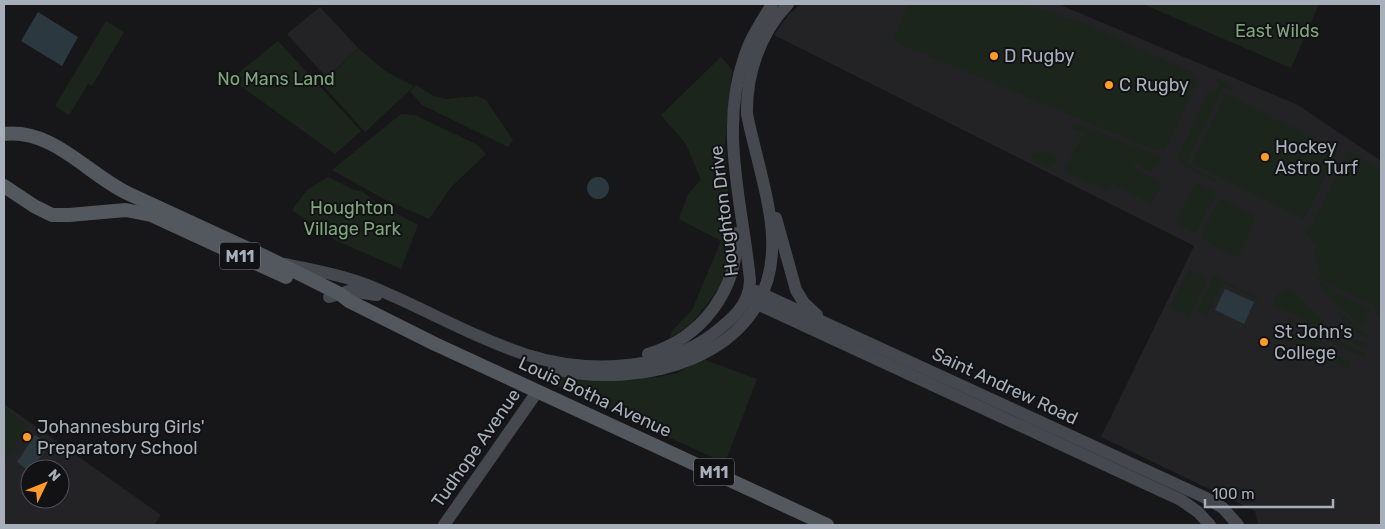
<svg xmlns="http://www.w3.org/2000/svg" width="1385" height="529" font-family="Rubik,sans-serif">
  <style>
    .built { fill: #232326; fill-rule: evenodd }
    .green { fill: #1c251c }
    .water { fill: #2b383f }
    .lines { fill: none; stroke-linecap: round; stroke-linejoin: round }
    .secondary { stroke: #45494f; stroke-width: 12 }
    .primary { stroke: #53575e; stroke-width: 14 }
    .poi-dot { fill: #ff9c29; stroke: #121214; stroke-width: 2 }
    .labels { text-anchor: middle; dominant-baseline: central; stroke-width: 4; stroke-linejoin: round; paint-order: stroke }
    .shield { fill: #121214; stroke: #7a8188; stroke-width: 1 }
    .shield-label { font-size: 16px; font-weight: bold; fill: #a7b0ba }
    .park-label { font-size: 18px; fill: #7fa77d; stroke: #121214 }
    .poi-label { font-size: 18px; fill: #a7b0ba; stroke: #121214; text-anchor: start }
    .street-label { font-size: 18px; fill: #a7b0ba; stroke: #121214 }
  </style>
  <rect width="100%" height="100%" fill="#171719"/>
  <!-- built -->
  <g class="built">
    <path d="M801,4h257l240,101 83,56v364h-123l-3,-14 -154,-74 93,-191 -420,-211 15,-21z"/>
    <path d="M320,7l38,41 -31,30 -40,-44z"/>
    <path d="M4,404l157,111 -7,10h-150zM30,469h30v30h-30z"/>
  </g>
  <!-- green -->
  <g class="green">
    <path d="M909,4h113l51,15 118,53 7,8 -33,70h-10l-255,-106 -7,-5z"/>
    <path d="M1143,4h176l-28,64z"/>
    <path d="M106,21l18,11 -32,54 -4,-2 -19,31 -14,-9z"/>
    <path d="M278,41l83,90 -26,23 -104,-75z"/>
    <path d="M358,48l27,23 29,15 -49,46 -43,-48z"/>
    <path d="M721,57l11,13 -7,76 7,100 -10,39 -31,39 -21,14 2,-7 20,-21 29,-69 -42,-22 9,-25 13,-14 -15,-36 -25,-29z"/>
    <path d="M1216,78l19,9 -2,4 -10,-4 -37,77 30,16 -1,2 -30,-15 -8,-8 31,-68 6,3 6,-10 -6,-4z"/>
    <path d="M416,85l18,11 12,3 31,-3 9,4 27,40 -5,7 -86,-42 -12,-14z"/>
    <path d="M1226,94l112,57 -34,68 -112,-56z"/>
    <path d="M401,114l14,1 63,30 8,9 -35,33 -22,32 -45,-20 -52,-29z"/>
    <path d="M1076,123l85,34v5l-7,3 -3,7 -16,-8 -2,3 29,16 -11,22 -39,-22 -5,8 -44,-20 21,-38 -13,-5z"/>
    <path d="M1043,150l13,8 1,4 -7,7 -14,-7 -4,-6 1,-3h8z"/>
    <path d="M1350,150l31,21v137h-2l2,1v7l-6,-3 3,-6 -61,-28 4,-5 -8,-23 3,-4 -12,-17 6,-2z"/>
    <path d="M328,177l26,13 8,1 10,9 46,25 -17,44 -68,-30 -41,-29 15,-20z"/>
    <path d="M1196,182l21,11 -22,41 -20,-11z"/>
    <path d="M1220,198l36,19 -18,41 -38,-20z"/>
    <path d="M1189,269l19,10 -19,38 -19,-10z"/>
    <path d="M1214,276l45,22 -1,2 -35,-17 -16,33 -10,-5z"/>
    <path d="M1317,281l18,9v2l35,17 -7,18c-18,-15 -33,-28 -46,-46z"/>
    <path d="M1290,288l39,39 40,18 -3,4 -94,-44 6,-11z"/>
    <path d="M1339,312l28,23 2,3c-12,-6 -28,-11 -30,-26z"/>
    <path d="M1289,317l77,37v4l-79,-37z"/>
    <path d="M1288,326l5,2v6l5,3 3,-5 51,26 -34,-16 -3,12 -5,-2 -2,-6 -5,-3 -2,4 -19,-9 7,-8z"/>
    <path d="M1330,352l21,10 -3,6 -28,-13z"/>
    <path d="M705,360l52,19 -32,84 -171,-78 7,-12 59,5 38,-1 20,-4 11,-8z"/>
    <path d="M4,408l24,17 -24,37z"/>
  </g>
  <!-- water -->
  <g class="water">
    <path d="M38,12l40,25 -16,29 -41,-25z"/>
    <circle cx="598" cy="188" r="11"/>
    <path d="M1225,289l29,13 -10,22 -29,-14z"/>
    <path d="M35,435l14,10 -19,27 -13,-10z"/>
  </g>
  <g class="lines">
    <!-- secondary -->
    <g class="secondary">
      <path d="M776,218l20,72 8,13 13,12"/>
      <path d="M286,264c31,7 62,12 91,25 50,21 98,49 150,66 57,18 136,17 186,-21 18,-14 37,-29 37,-54 -7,-73 -31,-150 -6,-222 6,-20 18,-37 28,-54"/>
      <path d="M756,291l450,207 17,10 15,17"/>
      <path d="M329,297l20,-6 28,4"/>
      <path d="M751,301l430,199 17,12 12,13"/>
      <path d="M648,354c54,-16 90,-64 89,-121"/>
      <path d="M554,369c86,21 213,-11 218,-117 3,-39 -17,-97 -25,-138 -1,-39 13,-81 41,-110"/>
      <path d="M444,525l93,-133"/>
    </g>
    <!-- primary -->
    <g class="primary">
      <path d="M4,134c50,-5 82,39 123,59l141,65 72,36 9,7 86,43 392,181"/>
      <path d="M4,186l30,20 18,9h17l57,-5 25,5 135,62"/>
    </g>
  </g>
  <!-- markers -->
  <g class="poi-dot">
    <circle cx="994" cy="56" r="5"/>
    <circle cx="1109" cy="85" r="5"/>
    <circle cx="1265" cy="157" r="5"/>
    <circle cx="1264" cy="342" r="5"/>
    <circle cx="27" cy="437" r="5"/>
  </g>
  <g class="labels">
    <!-- shield labels -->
    <g class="shield">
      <rect x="220" y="242.5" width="40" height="27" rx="4"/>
      <rect x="694" y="458.5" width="40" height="27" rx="4"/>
    </g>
    <g class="shield-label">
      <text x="240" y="256">M11</text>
      <text x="714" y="472">M11</text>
    </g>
    <!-- park labels -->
    <g class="park-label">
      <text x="1277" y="31">East Wilds</text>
      <text x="276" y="79">No Mans Land</text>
      <text x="352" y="208">Houghton<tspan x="352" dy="21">Village Park</tspan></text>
    </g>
    <!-- poi labels -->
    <g class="poi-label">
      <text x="1004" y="56">D Rugby</text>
      <text x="1119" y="85">C Rugby</text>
      <text x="1275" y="147">Hockey<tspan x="1275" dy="21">Astro Turf</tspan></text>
      <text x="1274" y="332">St John's<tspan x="1274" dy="21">College</tspan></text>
      <text x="37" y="427">Johannesburg Girls'<tspan x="37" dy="21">Preparatory School</tspan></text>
    </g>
    <!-- street labels -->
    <g class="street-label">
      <text transform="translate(724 211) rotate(-97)">Houghton Drive</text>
      <text transform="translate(1005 386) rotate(25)">Saint Andrew Road</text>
      <text transform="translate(595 397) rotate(25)">Louis Botha Avenue</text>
      <text transform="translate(476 448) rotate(-55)">Tudhope Avenue</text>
    </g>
  </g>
  <!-- border -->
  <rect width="1385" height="529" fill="none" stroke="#a7b0ba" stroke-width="10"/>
  <!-- north arrow -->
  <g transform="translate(45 484) rotate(47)"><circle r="24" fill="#121214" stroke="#4e5156"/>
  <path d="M0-4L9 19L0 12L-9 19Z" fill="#ff9c29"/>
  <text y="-8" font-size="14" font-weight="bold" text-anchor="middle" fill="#a7b0ba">N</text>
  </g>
  <!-- scale -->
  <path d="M1205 499v8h128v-8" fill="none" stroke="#a7b0ba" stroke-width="2.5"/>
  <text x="1212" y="499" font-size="15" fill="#a7b0ba" stroke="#121214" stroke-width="4" paint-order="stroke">100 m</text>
</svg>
